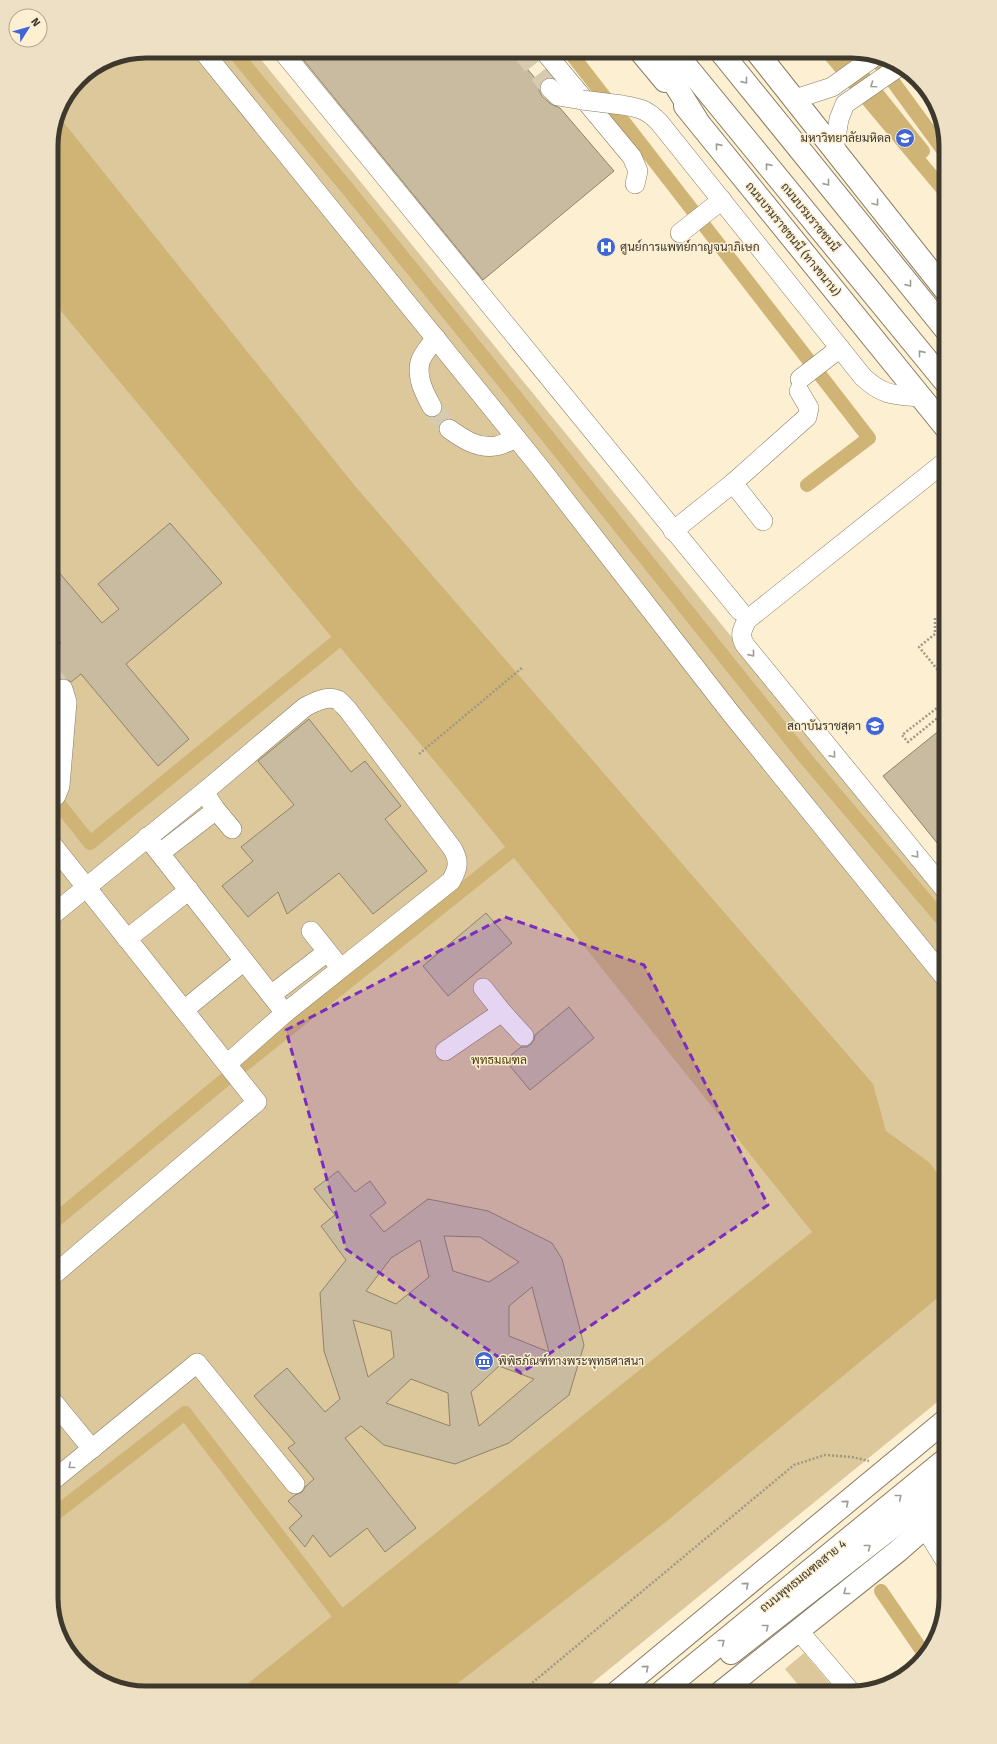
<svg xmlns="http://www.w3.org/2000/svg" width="997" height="1744" font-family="'Fira Sans',Sarabun,sans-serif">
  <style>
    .green { fill: #dcc89b }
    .water { fill: #cfb476 }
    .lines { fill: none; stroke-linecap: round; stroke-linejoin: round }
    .canal { stroke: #cfb476; stroke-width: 14 }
    .building { fill: #c8bb9f; stroke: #8f8369; fill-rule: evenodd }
    .minor-tunnel { stroke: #d6cab1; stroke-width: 19; stroke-dasharray: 19 10; stroke-linecap: butt }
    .minor-casing { stroke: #887c62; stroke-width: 20 }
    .major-casing { stroke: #887c62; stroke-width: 24 }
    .highway-casing { stroke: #887c62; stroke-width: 24 }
    .path { stroke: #a19783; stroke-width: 2.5; stroke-dasharray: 2 2; stroke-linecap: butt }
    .minor { stroke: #fff; stroke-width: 19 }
    .major { stroke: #fff; stroke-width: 22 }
    .highway { stroke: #fff; stroke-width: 22 }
    .minor-bridge-casing { stroke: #887c62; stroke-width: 20; stroke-linecap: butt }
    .minor-bridge { stroke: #fff; stroke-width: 19 }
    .oneway { stroke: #9e9c96 }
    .marked { fill: #7b2cbf; fill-opacity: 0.2; stroke: #7b2cbf; stroke-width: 3; stroke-dasharray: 8 5; stroke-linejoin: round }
    .labels { text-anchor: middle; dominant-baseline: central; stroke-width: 3; stroke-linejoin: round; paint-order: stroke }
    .poi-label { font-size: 12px; fill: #3e382d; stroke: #fcefd2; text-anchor: end }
    .street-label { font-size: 12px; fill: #3e382d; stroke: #fcefd2 }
    .park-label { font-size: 12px; fill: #53400f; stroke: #fcefd2 }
    .rim { fill: none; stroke: #3e382d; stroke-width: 5 }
  </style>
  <rect width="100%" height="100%" fill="#fcefd2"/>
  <!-- green -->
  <g class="green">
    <path d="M146,51h108l692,849v495l-366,298h-440l-47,-16 -32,-37 -10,-42v-1458l7,-30 21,-31 31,-21z"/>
    <path d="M804,1653l34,40h-33l-20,-24z"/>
  </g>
  <!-- water -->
  <path class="water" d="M57,114l298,372 518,598 13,47 44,32 16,23v105l-279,230 -222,172h-209l576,-461 -322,-404 -439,-529v-159z"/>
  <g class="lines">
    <!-- canal -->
    <g class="canal">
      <path d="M233,51l114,137 181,224 278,347 140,165"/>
      <path d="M569,51l300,387 -62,47"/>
      <path d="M827,51l119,142"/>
      <path d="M843,51l80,100"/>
      <path d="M875,57l71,97"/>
      <path d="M51,794l39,49 246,-201"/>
      <path d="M51,1224l165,-137 294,-235"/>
      <path d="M51,1517l134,-104 152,199"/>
      <path d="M881,1591l44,64"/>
    </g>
  </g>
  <!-- building -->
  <g class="building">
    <path d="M296,51h216l28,33 -1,6 3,6 9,8 9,4 54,63 -131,109z"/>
    <path d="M170,523l52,60 -96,81 63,75 -31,27 -77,-92 -10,8 -6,-4 -14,-16v-11l10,-8 -10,-11v-69l51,60 17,-14 -21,-25z"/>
    <path d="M309,719l42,53 14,-11 36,45 -16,13 42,52 -54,43 -34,-41 -52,41 -9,-22 -30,25 -26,-31 31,-25 -12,-14 53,-42 -36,-44z"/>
    <path d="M946,725v129l-63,-78z"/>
    <path d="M486,913l26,30 -64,53 -25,-30z"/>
    <path d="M569,1007l25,31 -64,52 -25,-30 16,-13h6l4,-3 3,-4 1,-5z"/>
    <path d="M338,1171l17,21 15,-11 16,22 -16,12 14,17 44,-33 60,12 64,32 10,16 22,86 -15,50 -60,48 -54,21 -71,-19 -23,-19 -16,12 71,90 -31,24 -18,-24 -37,29 -17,-22 -8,12 -16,-19 13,-12 -14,-15 7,-6 7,-3 4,-6 8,-7 -26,-31 7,-5 -41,-47 33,-28 38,44 15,-13 -16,-48 -4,-58 26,-33 -25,-34 14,-11 -21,-26zM444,1236l36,1 39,25 -30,20 -36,-11zM420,1240l9,37 -33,27 -30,-13 25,-33zM532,1287l17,65 -40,-16v-30zM353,1320l38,11 3,26 -26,20zM499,1366l35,13 -55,47 -8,-34zM411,1379l37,14 2,33 -64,-23z"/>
  </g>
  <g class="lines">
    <!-- minor-tunnel -->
    <g class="minor-tunnel">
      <path d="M521,51l29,37"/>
      <path d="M432,407l17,22"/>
      <path d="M51,675l12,14"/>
    </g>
    <defs>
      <g id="minor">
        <path d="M203,51l335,414 195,251 213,263"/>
        <path d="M282,51l458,560"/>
        <path d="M544,51l88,106 6,14 -3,13"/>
        <path d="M550,88l8,8 24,4"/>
        <path d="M795,99l37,-12 42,-30"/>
        <path d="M622,105c18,3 24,4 37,17l204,255c20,19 32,18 58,20"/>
        <path d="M834,150l5,-31 6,-15 55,-38"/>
        <path d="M680,233l42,-33"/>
        <path d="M800,379l40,-31"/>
        <path d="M432,407c-7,-13 -16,-29 -12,-45 2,-8 11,-17 16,-24"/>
        <path d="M449,429c14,10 29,20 47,17 6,-1 14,-5 20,-8"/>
        <path d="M733,483l74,-66 2,-9 -10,-17"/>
        <path d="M673,531l60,-48 30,38"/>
        <path d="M51,799l5,-3 4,-10 7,-84 -4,-13"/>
        <path d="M216,810l16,19"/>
        <path d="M147,837l138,176"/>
        <path d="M160,853l56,-43 -12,-18"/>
        <path d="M946,891l-201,-246c-6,-10 -3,-15 2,-25l199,-159"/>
        <path d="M51,916l153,-124 101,-85c9,-5 23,-12 33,-7 3,2 7,7 10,10l104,138c8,13 6,21 -1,33l-166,132 -58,51"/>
        <path d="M311,931l24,30"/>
        <path d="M127,939l62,-49"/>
        <path d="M483,988l19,24"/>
        <path d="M271,995l56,-43"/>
        <path d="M184,1010l60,-49"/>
        <path d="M445,1051l57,-39 22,24"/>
        <path d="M51,1277l206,-175 -206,-259"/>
        <path d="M51,1399l41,50"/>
        <path d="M51,1482l146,-119 98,121"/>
        <path d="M930,1536l16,26"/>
        <path d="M798,1630l54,63"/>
      </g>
      <g id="major">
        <path d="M640,51l25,30"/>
        <path d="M756,51l190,240"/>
        <path d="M685,106l261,322"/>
        <path d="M731,1653l215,-168"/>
        <path d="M616,1693l330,-273"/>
        <path d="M660,1693l286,-234"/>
        <path d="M720,1693l178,-142 48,-42"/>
      </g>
      <g id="highway">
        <path d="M654,51l43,69"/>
        <path d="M674,51l272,332"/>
        <path d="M720,51l226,279"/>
      </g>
    </defs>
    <!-- minor casing -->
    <use href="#minor" class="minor-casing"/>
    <!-- major casing -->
    <use href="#major" class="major-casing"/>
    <!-- highway casing -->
    <use href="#highway" class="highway-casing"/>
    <!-- path -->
    <g class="path">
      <path d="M935,618v16l-16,13 27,33"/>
      <path d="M946,711l-38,31 -6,-7 44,-34"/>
      <path d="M419,754l104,-87"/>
      <path d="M520,1693l274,-228 31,-10 27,2 17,4"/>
    </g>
    <!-- minor -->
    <use href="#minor" class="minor"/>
    <!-- major -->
    <use href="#major" class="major"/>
    <!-- highway -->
    <use href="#highway" class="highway"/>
    <defs>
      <path id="minor-bridge" d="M582,100l40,5"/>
    </defs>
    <!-- minor-bridge casing -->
    <use href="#minor-bridge" class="minor-bridge-casing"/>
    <!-- minor-bridge -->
    <use href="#minor-bridge" class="minor-bridge"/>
  </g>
  <!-- one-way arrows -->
  <defs><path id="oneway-chevron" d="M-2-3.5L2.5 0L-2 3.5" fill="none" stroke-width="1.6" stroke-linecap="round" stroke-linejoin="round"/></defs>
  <g class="oneway">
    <use href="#oneway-chevron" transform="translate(745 81) rotate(51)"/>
    <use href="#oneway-chevron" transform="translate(873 85) rotate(145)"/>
    <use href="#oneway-chevron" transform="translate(718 146) rotate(-129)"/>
    <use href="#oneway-chevron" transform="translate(768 166) rotate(-129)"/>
    <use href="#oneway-chevron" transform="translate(827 183) rotate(51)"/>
    <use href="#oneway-chevron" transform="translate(876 203) rotate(52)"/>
    <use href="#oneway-chevron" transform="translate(909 284) rotate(51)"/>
    <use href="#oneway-chevron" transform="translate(921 353) rotate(-129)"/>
    <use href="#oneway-chevron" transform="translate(752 654) rotate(51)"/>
    <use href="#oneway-chevron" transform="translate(833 755) rotate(50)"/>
    <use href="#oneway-chevron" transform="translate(916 855) rotate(50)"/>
    <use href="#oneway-chevron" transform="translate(71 1466) rotate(141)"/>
    <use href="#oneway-chevron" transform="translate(899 1497) rotate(-39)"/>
    <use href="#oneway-chevron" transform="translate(846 1503) rotate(-40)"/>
    <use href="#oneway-chevron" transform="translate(868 1547) rotate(-38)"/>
    <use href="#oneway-chevron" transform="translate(746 1585) rotate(-40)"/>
    <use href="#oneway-chevron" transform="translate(846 1592) rotate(142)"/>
    <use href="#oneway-chevron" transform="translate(766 1627) rotate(-38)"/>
    <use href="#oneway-chevron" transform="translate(722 1642) rotate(-39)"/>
    <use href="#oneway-chevron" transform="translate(646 1668) rotate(-40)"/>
  </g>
  <!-- marked area -->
  <path class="marked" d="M505,917l139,48 124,240 -247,168 -175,-124 -60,-219z"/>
  <!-- icons -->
  <defs>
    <symbol id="university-disc" viewBox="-11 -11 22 22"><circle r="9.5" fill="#4065d7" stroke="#fcefd2"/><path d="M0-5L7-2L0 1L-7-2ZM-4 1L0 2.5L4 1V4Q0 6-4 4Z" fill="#fff"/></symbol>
    <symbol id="hospital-disc" viewBox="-11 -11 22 22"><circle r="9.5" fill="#4065d7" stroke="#fcefd2"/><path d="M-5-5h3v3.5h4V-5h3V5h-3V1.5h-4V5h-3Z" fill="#fff"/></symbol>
    <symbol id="museum-disc" viewBox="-11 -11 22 22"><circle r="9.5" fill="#4065d7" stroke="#fcefd2"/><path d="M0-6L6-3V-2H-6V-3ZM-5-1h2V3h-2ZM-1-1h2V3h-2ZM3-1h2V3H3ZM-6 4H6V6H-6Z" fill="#fff"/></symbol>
  </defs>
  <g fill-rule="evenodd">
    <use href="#university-disc" x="894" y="127" width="22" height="22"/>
    <use href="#hospital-disc" x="595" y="236" width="22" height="22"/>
    <use href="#university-disc" x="864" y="715" width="22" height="22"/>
    <use href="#museum-disc" x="473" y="1350" width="22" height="22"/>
  </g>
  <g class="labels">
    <!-- poi labels -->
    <g class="poi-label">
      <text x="891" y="138">มหาวิทยาลัยมหิดล</text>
      <text x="620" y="247" text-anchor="start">ศูนย์การแพทย์กาญจนาภิเษก</text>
      <text x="861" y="726">สถาบันราชสุดา</text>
      <text x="498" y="1361" text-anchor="start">พิพิธภัณฑ์ทางพระพุทธศาสนา</text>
    </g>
    <!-- street labels -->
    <g class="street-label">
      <text transform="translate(810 217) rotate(51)">ถนนบรมราชชนนี</text>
      <text transform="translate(793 239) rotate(51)">ถนนบรมราชชนนี (ทางขนาน)</text>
      <text transform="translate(803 1576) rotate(-39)">ถนนพุทธมณฑลสาย 4</text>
    </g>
    <!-- park labels -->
    <g class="park-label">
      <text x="499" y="1060">พุทธมณฑล</text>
    </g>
  </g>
  <!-- crop -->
  <path d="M0 0H997V1744H0ZM146 58H851A88 88 0 0 1 939 146V1598A88 88 0 0 1 851 1686H146A88 88 0 0 1 58 1598V146A88 88 0 0 1 146 58Z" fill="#ede0c5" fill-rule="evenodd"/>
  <path class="rim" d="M146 58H851A88 88 0 0 1 939 146V1598A88 88 0 0 1 851 1686H146A88 88 0 0 1 58 1598V146A88 88 0 0 1 146 58Z"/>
  <!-- north arrow -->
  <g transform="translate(28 28) rotate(53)"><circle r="19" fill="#fcefd2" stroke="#b0a690"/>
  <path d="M0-3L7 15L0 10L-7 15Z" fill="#4065d7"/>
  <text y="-6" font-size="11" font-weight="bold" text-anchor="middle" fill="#3e382d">N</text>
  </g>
</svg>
